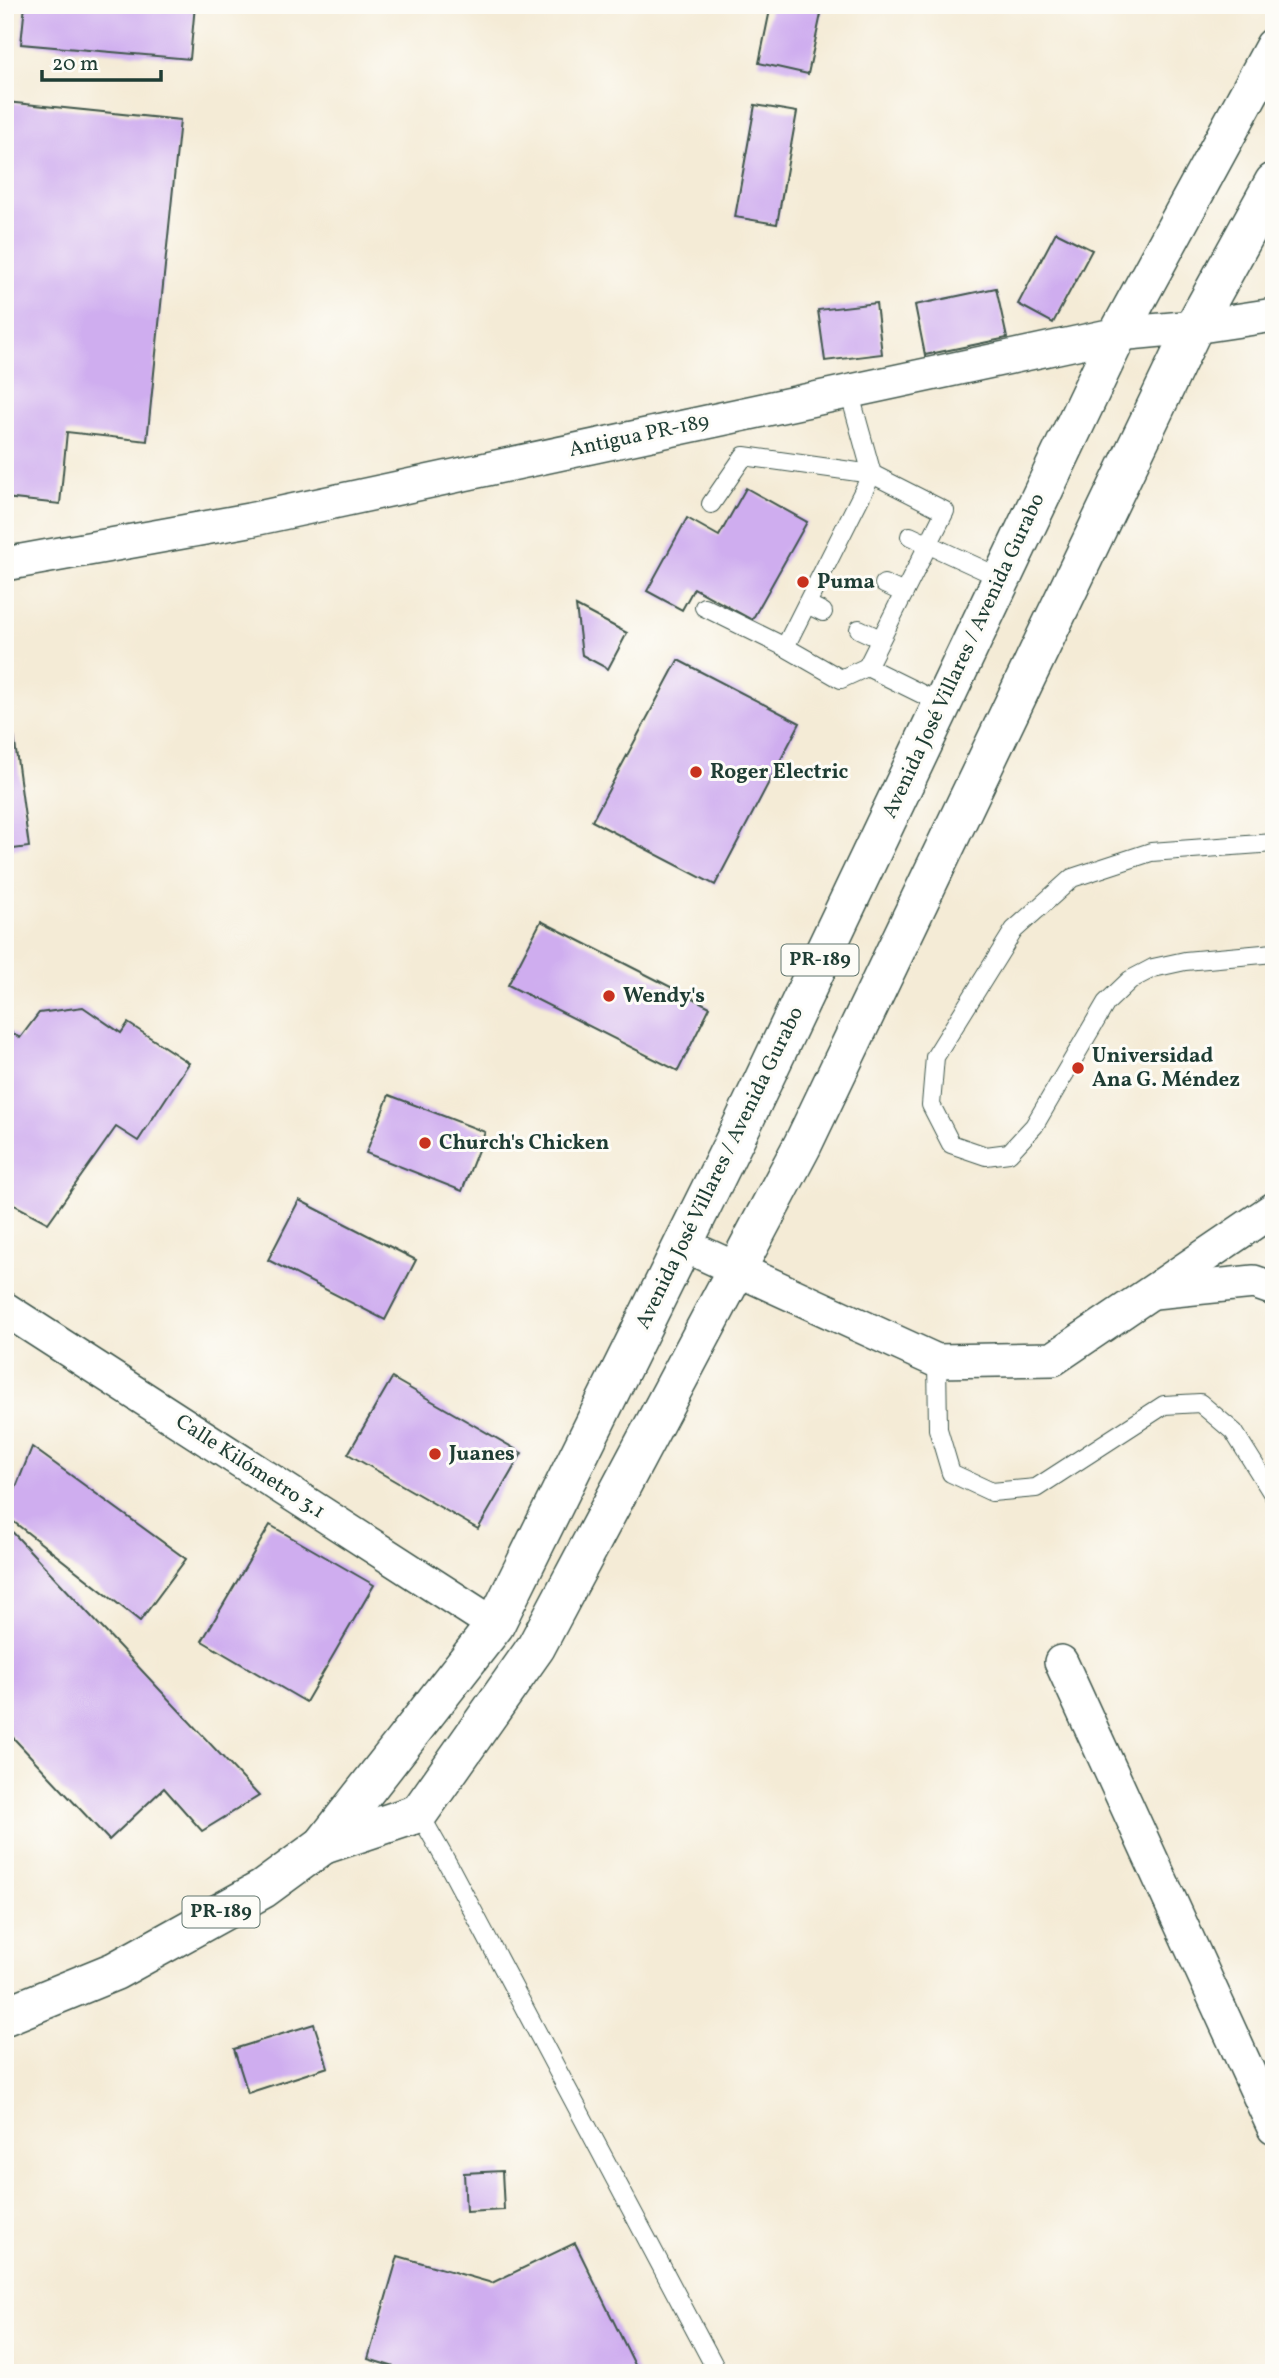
<svg xmlns="http://www.w3.org/2000/svg" width="1279" height="2378" font-family="Vollkorn,serif">
  <style>
    .building { fill: #cfadef }
    .lines { fill: none; stroke-linecap: round; stroke-linejoin: round }
    .lane-casing { stroke: #3f574c; stroke-width: 20 }
    .street-casing { stroke: #3f574c; stroke-width: 36 }
    .primary-casing { stroke: #3f574c; stroke-width: 41 }
    .lane { stroke: #fff; stroke-width: 18 }
    .street { stroke: #fff; stroke-width: 33 }
    .primary { stroke: #fff; stroke-width: 38 }
    .poi-dot { fill: #c8321e; stroke: #fdfcf7; stroke-width: 2.5 }
    .labels { text-anchor: middle; dominant-baseline: central; stroke-width: 6; stroke-linejoin: round; paint-order: stroke }
    .shield { fill: #fdfcf7; stroke: #62766e; stroke-width: 2 }
    .shield-label { font-size: 19px; font-weight: bold; fill: #1f3d34 }
    .street-label { font-size: 21px; fill: #1f3d34; stroke: #fdfcf7 }
    .poi-label { font-size: 21px; font-weight: bold; fill: #1f3d34; stroke: #fdfcf7; text-anchor: start }
  </style>
  <rect width="100%" height="100%" fill="#fdfcf7"/>
  <filter id="ink" filterUnits="userSpaceOnUse"><feTurbulence type="fractalNoise" baseFrequency=".0143" numOctaves="2"/><feDisplacementMap in="SourceGraphic" scale="14" xChannelSelector="R" yChannelSelector="G"/><feConvolveMatrix kernelMatrix="1 2 1 2 8 2 1 2 1" color-interpolation-filters="sRGB"/></filter>
  <filter id="wash" filterUnits="userSpaceOnUse"><feTurbulence type="fractalNoise" baseFrequency=".00686" numOctaves="4" result="noise"/><feDisplacementMap in="SourceGraphic" scale="28" xChannelSelector="R" yChannelSelector="G"/><feGaussianBlur stdDeviation="1.57" result="paint"/><feColorMatrix in="noise" values="0 0 0 0 0 0 0 0 0 0 0 0 0 0 0 0 0 1.4 0 .05"/><feComposite in="paint" operator="in"/></filter>
  <g filter="url(#wash)">
    <rect width="100%" height="100%" fill="#f4ebd6"/>
    <g id="blocks">
      <!-- building -->
      <g class="building">
        <path d="M25,5h170l-5,54 -169,-15z"/>
        <path d="M771,5h52l-15,69 -49,-11z"/>
        <path d="M6,102l174,18 -33,321 -80,-9 -7,72 -55,-6z"/>
        <path d="M755,105l42,7 -20,112 -42,-7z"/>
        <path d="M1056,232l36,18 -39,73 -35,-19z"/>
        <path d="M996,288l11,50 -82,17 -10,-50z"/>
        <path d="M876,303l6,51 -57,7 -7,-51z"/>
        <path d="M746,488l61,34 -55,98 -58,-32 -12,22 -35,-19 40,-73 32,18z"/>
        <path d="M576,606l51,27 -19,36 -26,-14z"/>
        <path d="M678,660l122,63 -85,162 -123,-64z"/>
        <path d="M14,736l15,111 -24,3v-113z"/>
        <path d="M541,921l169,86 -32,64 -170,-86z"/>
        <path d="M83,1007l38,26 7,-10 61,40 -51,78 -22,-14 -68,96 -43,-23v-172l15,10 19,-25z"/>
        <path d="M389,1095l96,37 -23,59 -96,-38z"/>
        <path d="M299,1200l117,60 -31,60 -117,-60z"/>
        <path d="M392,1378l130,75 -44,76 -130,-75z"/>
        <path d="M32,1447l154,112 -46,62 -135,-106z"/>
        <path d="M5,1524l254,272 -57,35 -38,-43 -55,52 -104,-111z"/>
        <path d="M270,1525l104,60 -68,117 -104,-61z"/>
        <path d="M314,2024l14,43 -80,26 -14,-44z"/>
        <path d="M502,2171l2,39 -38,2 -2,-39z"/>
        <path d="M575,2243l64,130h-225l-46,-14 30,-103 94,27z"/>
      </g>
    </g>
  </g>
  <g filter="url(#ink)">
    <use href="#blocks" fill-opacity="0" stroke="#3f574c" stroke-width="2"/>
    <g class="lines">
      <defs>
        <g id="lane">
          <path d="M849,391l23,83 73,37 -78,156 75,37"/>
          <path d="M711,504l33,-48 128,18 -87,173 56,32 26,-12"/>
          <path d="M910,536l91,42"/>
          <path d="M884,584l20,9"/>
          <path d="M807,604l16,8"/>
          <path d="M704,607l81,40"/>
          <path d="M859,629l21,10"/>
          <path d="M1274,843l-123,9 -79,26 -58,52 -79,127 -4,48 20,39 35,12 23,-3 25,-27 72,-123 24,-23 23,-12 32,-7 89,-8"/>
          <path d="M937,1361l1,68 13,44 41,19 44,-4 128,-83 36,-2 34,29 40,64"/>
          <path d="M419,1813l30,53 269,507"/>
        </g>
        <g id="street">
          <path d="M5,564l244,-44 869,-186 76,-7 80,-12"/>
          <path d="M684,1245l253,116 116,-2 221,-150"/>
          <path d="M1154,1292l100,-10 20,7"/>
          <path d="M5,1309l490,316"/>
          <path d="M1061,1662l213,466"/>
        </g>
        <g id="primary">
          <path d="M323,1845l96,-32 117,-166 266,-501 392,-819 80,-145"/>
          <path d="M5,2016l110,-45 148,-82 60,-44 172,-220 249,-504 374,-787 156,-287"/>
        </g>
      </defs>
      <!-- lane casing -->
      <use href="#lane" class="lane-casing"/>
      <!-- street casing -->
      <use href="#street" class="street-casing"/>
      <!-- primary casing -->
      <use href="#primary" class="primary-casing"/>
      <!-- lane -->
      <use href="#lane" class="lane"/>
      <!-- street -->
      <use href="#street" class="street"/>
      <!-- primary -->
      <use href="#primary" class="primary"/>
    </g>
  </g>
  <!-- markers -->
  <g class="poi-dot">
    <circle cx="803" cy="582" r="7"/>
    <circle cx="696" cy="772" r="7"/>
    <circle cx="609" cy="996" r="7"/>
    <circle cx="1078" cy="1068" r="7"/>
    <circle cx="425" cy="1143" r="7"/>
    <circle cx="435" cy="1454" r="7"/>
  </g>
  <g class="labels">
    <!-- shield labels -->
    <g class="shield">
      <rect x="781.5" y="944.5" width="77" height="31" rx="5"/>
      <rect x="182.5" y="1896.5" width="77" height="31" rx="5"/>
    </g>
    <g class="shield-label">
      <text x="820" y="960">PR-189</text>
      <text x="221" y="1912">PR-189</text>
    </g>
    <!-- street labels -->
    <g class="street-label">
      <text transform="translate(639 436) rotate(-12)">Antigua PR-189</text>
      <text transform="translate(964 656) rotate(-65)">Avenida José Villares / Avenida Gurabo</text>
      <text transform="translate(720 1168) rotate(-64)">Avenida José Villares / Avenida Gurabo</text>
      <text transform="translate(250 1467) rotate(33)">Calle Kilómetro 3.1</text>
    </g>
    <!-- poi labels -->
    <g class="poi-label">
      <text x="817" y="582">Puma</text>
      <text x="710" y="772">Roger Electric</text>
      <text x="623" y="996">Wendy's</text>
      <text x="1092" y="1056">Universidad<tspan x="1092" dy="24">Ana G. Méndez</tspan></text>
      <text x="439" y="1143">Church's Chicken</text>
      <text x="449" y="1454">Juanes</text>
    </g>
  </g>
  <!-- margin -->
  <rect width="1279" height="2378" fill="none" stroke="#fdfcf7" stroke-width="28"/>
  <!-- scale -->
  <path d="M42 70v10h119v-10" fill="none" stroke="#1f3d34" stroke-width="3.5"/>
  <text x="52" y="70" font-size="21" fill="#1f3d34" stroke="#fdfcf7" stroke-width="5" paint-order="stroke">20 m</text>
</svg>
